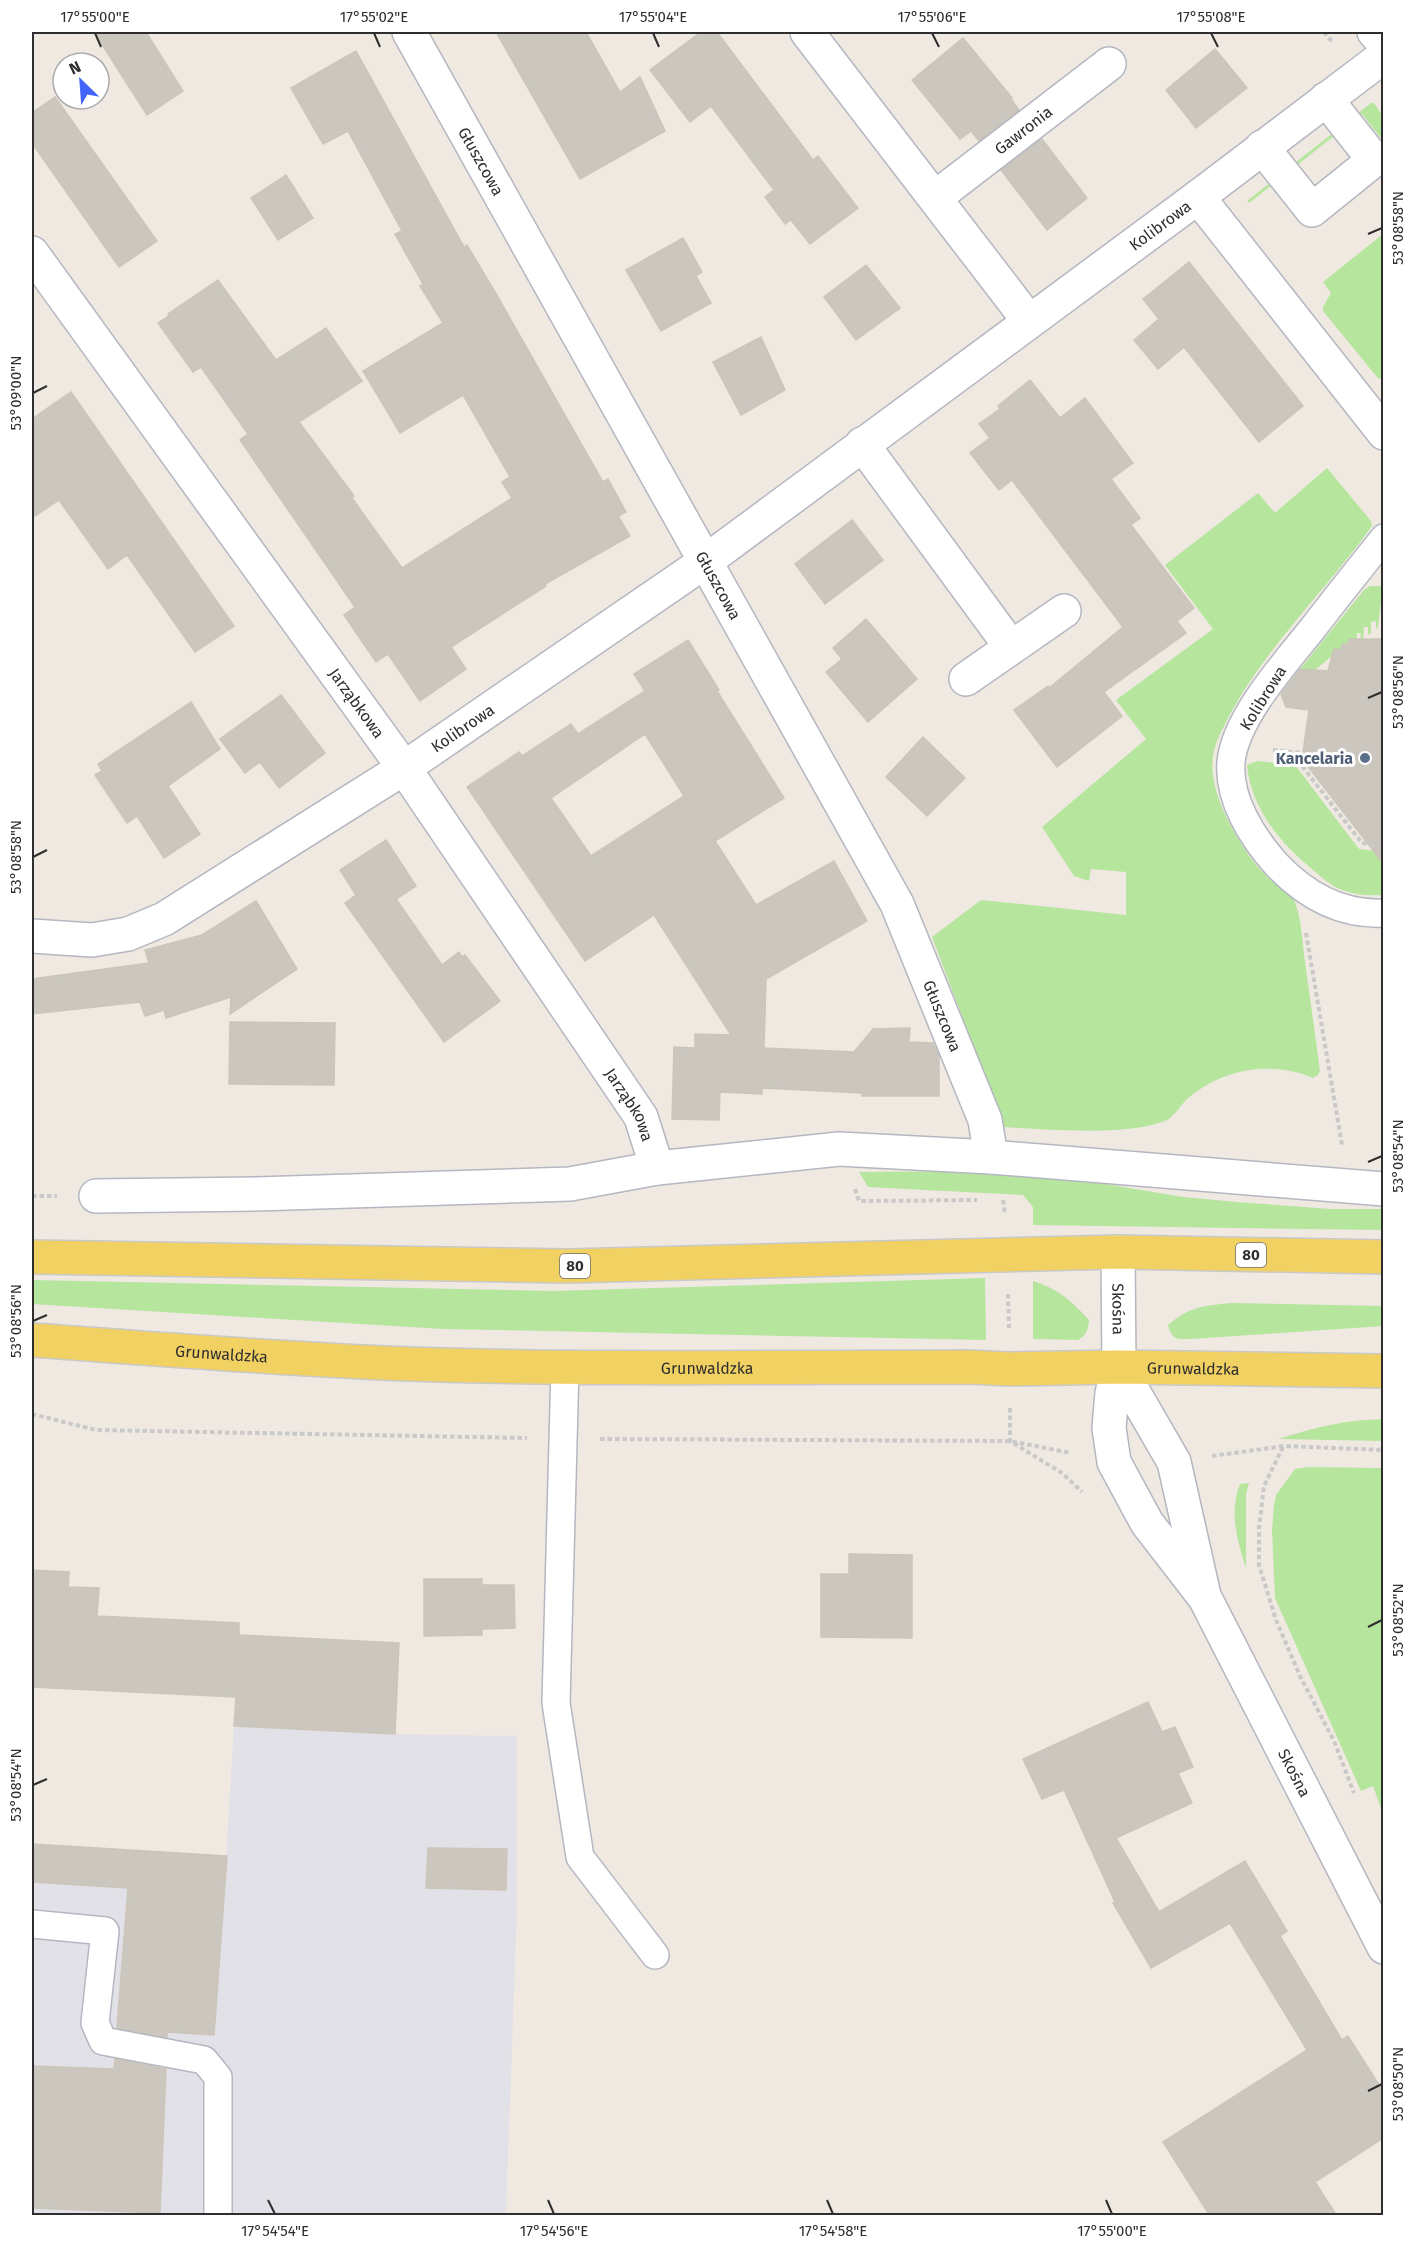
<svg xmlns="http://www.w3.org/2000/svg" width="1415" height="2247" font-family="'Fira Sans',sans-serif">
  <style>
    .industrial { fill: #e3e1e8 }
    .green { fill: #b6e59e }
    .building { fill: #cbc7bf; stroke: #cbc5ba; stroke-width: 1.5; fill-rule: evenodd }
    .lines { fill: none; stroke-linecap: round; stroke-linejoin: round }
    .service-casing { stroke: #b4b7c1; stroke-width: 30 }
    .minor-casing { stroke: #b4b7c1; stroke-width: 36 }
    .tertiary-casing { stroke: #b4b7c1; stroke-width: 36 }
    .secondary-casing { stroke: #b4b7c1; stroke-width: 36 }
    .primary-casing { stroke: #c9c9c9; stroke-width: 36 }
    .path { stroke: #c9c9c9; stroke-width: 4; stroke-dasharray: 4.5 3; stroke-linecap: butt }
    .service { stroke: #fff; stroke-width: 27 }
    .minor { stroke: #fff; stroke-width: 33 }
    .tertiary { stroke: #fff; stroke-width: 33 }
    .secondary { stroke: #fff; stroke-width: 33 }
    .primary { stroke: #f2d163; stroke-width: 33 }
    .ticks { fill: none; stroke: #2e2e2e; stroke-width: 2 }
    .service-dot { fill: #5c6f8a; stroke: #fff; stroke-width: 2 }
    .labels { text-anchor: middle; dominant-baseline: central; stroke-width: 6; stroke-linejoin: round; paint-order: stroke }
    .shield { fill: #fff; stroke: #6d6d6d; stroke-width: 1.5 }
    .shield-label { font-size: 15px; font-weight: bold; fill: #2e2e2e }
    .street-label { font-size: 16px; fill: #2e2e2e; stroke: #fff }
    .service-label { font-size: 16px; font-weight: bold; fill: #4e5e75; stroke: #fff; text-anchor: end }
    .neatline { fill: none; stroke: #2e2e2e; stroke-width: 2 }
    .ticks-label { font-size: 15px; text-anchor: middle; fill: #2e2e2e }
  </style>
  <rect width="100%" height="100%" fill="#efe9e1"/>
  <!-- industrial -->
  <path class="industrial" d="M234,1726l161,8 122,2v173l-11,306h-474v-371l194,12z"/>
  <!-- green -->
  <g class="green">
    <path d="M1371,103h3l9,14v24l-21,-27 -113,89 -2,-2z"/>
    <path d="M1383,234v147l-6,-4 -54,-66v-4l8,-14 -8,-11z"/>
    <path d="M1327,468l44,53 1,5c-46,64 -104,119 -142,188 -6,13 -15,27 -17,42 -6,37 28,95 54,121 7,7 22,14 27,23 7,16 8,37 10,54 5,39 11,78 16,117l-2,4 -5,3c-43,-18 -91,-9 -126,21 -6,6 -14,19 -22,22 -40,15 -117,9 -161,6l-72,-190 49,-37 145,15v-43l-35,-3 -2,12 -15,-5 -32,-49 104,-88 -30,-39 97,-71 -48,-64 93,-72 17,20z"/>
    <path d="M1370,586h13l-5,41 -2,2v-8l-5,1v11l-3,2v-8h-4l-1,12 -3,3 1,-9h-4l-1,11 -4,2v-7h-3l-1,11 -3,2v-8h-3l-2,11 -3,2 1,-7 -4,-1 -2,7 -17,14 -15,-1 64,-79z"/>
    <path d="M1257,761l38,4 64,84 24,3v43c-13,1 -28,0 -41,-5 -11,-4 -21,-13 -30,-21 -32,-26 -61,-61 -65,-104z"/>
    <path d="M975,1171l130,13 78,13 54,5 94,7h52v21l-350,-5v-18l-10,-12 -155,-8 -9,-15z"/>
    <path d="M985,1278l1,62 -543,-11 -411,-25v-24l521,11z"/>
    <path d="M1033,1281c24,7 39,20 56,39 -1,9 -2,15 -11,20l-45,-1z"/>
    <path d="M1231,1303l152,3v20l-191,13c-14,0 -20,2 -24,-14 22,-19 36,-19 63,-22z"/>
    <path d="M1383,1419v22l-104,-2c35,-12 68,-19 104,-20z"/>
    <path d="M1308,1467l75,1v346l-10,-28 -12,5 -86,-193 -3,-69 2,-24 2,-10 19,-26z"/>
    <path d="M1249,1483l-3,11v74c-9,-28 -17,-56 -6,-84z"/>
  </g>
  <!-- building -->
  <g class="building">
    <path d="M94,32h52l37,59 -36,24z"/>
    <path d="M496,32h90l34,60 20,-15 25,54 -85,48z"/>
    <path d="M701,32h16l96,128 5,-4 40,52 -48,36 -19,-24 -6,4 -20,-27 9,-7 -63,-84 -21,16 -40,-52z"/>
    <path d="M963,38l49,60 -1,1 8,11 -40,31 -8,-10 -11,8 -48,-59z"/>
    <path d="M1215,49l32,39 -51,40 -30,-38z"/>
    <path d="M356,51l108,196 3,-2 28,47 108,190 5,-3 18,33 -8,4 12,20 -85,48 1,2 -95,61 15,22 -46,32 -32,-47 -12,8 -32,-47 11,-8 -115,-167 8,-6 -47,-67 -8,5 -35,-49 11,-7 -1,-2 50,-34 58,80 50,-32 36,53 -63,41 55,74 -2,2 50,70 110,-70 -10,-16 8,-5 -47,-82 -63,38 -37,-62 80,-48 -23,-37 3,-2 -28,-50 7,-3 -54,-100 -25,13 -32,-56z"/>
    <path d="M55,97l102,144 -38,26 -87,-124v-30z"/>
    <path d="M1042,139l45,59 -40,32 -46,-60z"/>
    <path d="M286,175l27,43 -35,22 -27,-42z"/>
    <path d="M683,238l19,34 -6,4 15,27 -50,28 -35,-61z"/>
    <path d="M1189,262l114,144 -44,36 -75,-95 -26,22 -24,-29 25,-21 -16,-20z"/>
    <path d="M866,265l34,43 -44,32 -32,-43z"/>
    <path d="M761,337l24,53 -44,25 -28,-53z"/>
    <path d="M1030,380l30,38 25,-20 48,65 -22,16 29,39 -9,7 63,83 -17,13 9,12 -82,59 18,24 -65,51 -43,-57 34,-24 1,2 74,-61 -111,-147 -13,10 -29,-37 20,-15 -11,-14 21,-15 -2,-3z"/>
    <path d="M71,392l163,234 -39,26 -68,-97 -19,14 -49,-69 -27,18v-99z"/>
    <path d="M852,520l31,40 -58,44 -30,-40z"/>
    <path d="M866,619l51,60 -49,43 -42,-50 16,-13 -9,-11z"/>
    <path d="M1349,639h34v224l-81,-104 7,-49 -23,-3 -5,-13 19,-25 28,2 6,-22 7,1 1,-6h6z"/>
    <path d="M688,640l31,50 -2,1 67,107 -69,43 41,64 78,-44 33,60 -101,58 -2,69 90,4 19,-23 37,-1 -1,14 24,1 6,13v40h-77v-3l-100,-5v6l-42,-2 -1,28 -47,-1 2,-72 21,1v-14l36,1 -77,-120 -69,46 -118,-174 52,-35 3,4 49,-32 7,10 67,-43 -11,-17zM645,734l39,62 -93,60 -40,-58z"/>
    <path d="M281,695l44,58 -46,35 -19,-26 -15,11 -25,-34z"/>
    <path d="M191,702l29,47 -52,37 32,48 -36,24 -27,-42 -10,7 -32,-48 7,-4 -4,-7z"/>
    <path d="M923,737l42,41 -38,38 -41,-39z"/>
    <path d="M386,840l30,46 -20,13 46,66 17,-13 3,5 3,-2 35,46 -56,41 -99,-139 11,-8 -16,-25z"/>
    <path d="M256,901l41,68 -67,45 1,-17 -65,21 -2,-8 -19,6 -5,-14 -108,12v-35l117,-16 -4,-13 57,-15z"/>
    <path d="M230,1022l105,1 -1,62 -105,-1z"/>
    <path d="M849,1554l63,1v83l-91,-1v-63h28z"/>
    <path d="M32,1570l37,2 -1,15 31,1 -2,28 142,7v12l160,8 -4,91 -161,-8 2,-29 -204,-10z"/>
    <path d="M424,1579h58v6h32l1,43 -33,1v6l-58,1z"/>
    <path d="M1148,1702l14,30 13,-5 18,40 -15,6 14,30 -76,35 43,74 86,-51 42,70 -7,5 62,104 6,-4 35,55v47l-68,44 22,34h-127l-47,-74 144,-92 -77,-127 -79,45 -38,-65 2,-1 -51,-112 -22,9 -19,-40z"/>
    <path d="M32,1844l195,12 -13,179 -47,-3v5l-50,-9 11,-140 -96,-6z"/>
    <path d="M428,1848l79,1 -1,41 -80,-2z"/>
    <path d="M115,2059l51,10 -6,144 -128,-5v-142l82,3z"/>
  </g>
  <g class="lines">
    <defs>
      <g id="service">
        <path d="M1384,538c-24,30 -48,60 -71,90 -27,34 -78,90 -82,134 -3,37 21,75 45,102 29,31 64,51 108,49"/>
        <path d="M565,1367l-9,336 24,154 75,98"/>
        <path d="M32,1924l73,7 -10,92 8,18 101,19 14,17v139"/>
      </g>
      <g id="minor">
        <path id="s1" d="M409,32l488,872 88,216 6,37"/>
        <path d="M807,32l222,289"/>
        <path d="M1262,147l50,63 62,-50 -48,-61"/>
        <path id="s2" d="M936,197l173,-133"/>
        <path d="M1198,197l186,236"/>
        <path id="s3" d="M32,253l372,515 237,349 16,51"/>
        <path d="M862,444l149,203"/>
        <path d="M966,679l98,-68"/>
        <path id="s4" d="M32,936l60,4 36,-6 36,-15 240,-151 302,-207 492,-364 186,-141"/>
        <path d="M96,1196l160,-2 314,-10 87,-16 182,-19 152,8 393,32"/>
      </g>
      <g id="tertiary">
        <path id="s5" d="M1118,1252l1,115 -7,26 -3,35 5,34 33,61 58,75 179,349"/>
        <path d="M1119,1367l55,95 29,129"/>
      </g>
      <path id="secondary" d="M1374,32l10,11"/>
      <g id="primary">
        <path d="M32,1257l536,9 550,-14 266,5"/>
        <path id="s6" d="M32,1340c125,9 250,19 376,24 187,6 374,3 561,3l40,2 110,-2 265,4"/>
      </g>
    </defs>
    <!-- service casing -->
    <use href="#service" class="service-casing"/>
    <!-- minor casing -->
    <use href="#minor" class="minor-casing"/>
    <!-- tertiary casing -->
    <use href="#tertiary" class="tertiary-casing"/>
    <!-- secondary casing -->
    <use href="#secondary" class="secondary-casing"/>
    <!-- primary casing -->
    <use href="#primary" class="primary-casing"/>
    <!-- path -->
    <g class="path">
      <path d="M1324,32l9,11"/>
      <path d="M1273,750l30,3"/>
      <path d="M1296,753l2,8 64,82 22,3"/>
      <path d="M1306,933l36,212"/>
      <path d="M855,1189l4,12 118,-1"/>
      <path d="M32,1196h25"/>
      <path d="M1003,1200l2,14"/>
      <path d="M1008,1294l1,34"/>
      <path d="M1010,1408v33l52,32 20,19"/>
      <path d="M32,1414l64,16 431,8"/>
      <path d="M600,1439l410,2 61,12"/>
      <path d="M1283,1447l-19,39 -5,42v37l17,55 24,56 34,65 20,52"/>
      <path d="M1212,1456l72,-10 100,4"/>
    </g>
    <!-- service -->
    <use href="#service" class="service"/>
    <!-- minor -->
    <use href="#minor" class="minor"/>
    <!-- tertiary -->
    <use href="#tertiary" class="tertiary"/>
    <!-- secondary -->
    <use href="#secondary" class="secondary"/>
    <!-- primary -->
    <use href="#primary" class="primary"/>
  </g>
  <!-- ticks -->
  <path class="ticks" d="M95,33l6,14M374,33l6,14M653,33l6,14M932,33l7,14M1211,33l7,14M1368,234l14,-6M33,393l14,-7M1368,698l14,-6M33,857l14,-7M1368,1162l14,-6M33,1321l14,-6M1368,1627l14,-7M33,1785l14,-6M1368,2091l14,-7M268,2200l7,14M548,2200l6,14M827,2200l6,14M1106,2200l6,14"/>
  <!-- markers -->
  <circle class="service-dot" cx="1365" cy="758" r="6"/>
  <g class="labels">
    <!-- shield labels -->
    <g class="shield">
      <rect x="1236" y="1243" width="30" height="24" rx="4.5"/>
      <rect x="560" y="1254" width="30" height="24" rx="4.5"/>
    </g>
    <g class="shield-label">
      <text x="1251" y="1255">80</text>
      <text x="575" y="1266">80</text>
    </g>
    <!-- street labels -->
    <g class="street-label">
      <text stroke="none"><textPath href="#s2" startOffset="110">Gawronia</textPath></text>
      <text stroke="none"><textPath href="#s1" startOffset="148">Głuszcowa</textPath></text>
      <text stroke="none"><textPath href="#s4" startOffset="1350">Kolibrowa</textPath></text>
      <text stroke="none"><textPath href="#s1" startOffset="634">Głuszcowa</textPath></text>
      <text transform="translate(1263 698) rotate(-58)">Kolibrowa</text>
      <text stroke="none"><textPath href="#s3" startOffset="555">Jarząbkowa</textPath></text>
      <text stroke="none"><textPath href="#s4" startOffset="490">Kolibrowa</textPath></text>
      <text stroke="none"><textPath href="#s1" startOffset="1120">Głuszcowa</textPath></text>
      <text stroke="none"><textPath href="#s3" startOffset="1041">Jarząbkowa</textPath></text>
      <text stroke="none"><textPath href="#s5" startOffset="57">Skośna</textPath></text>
      <text stroke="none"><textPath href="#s6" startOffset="190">Grunwaldzka</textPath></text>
      <text stroke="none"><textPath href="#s6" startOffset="676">Grunwaldzka</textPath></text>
      <text stroke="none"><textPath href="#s6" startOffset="1162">Grunwaldzka</textPath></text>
      <text stroke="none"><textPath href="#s5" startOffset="572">Skośna</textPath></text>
    </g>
    <!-- service labels -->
    <g class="service-label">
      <text x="1353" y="758">Kancelaria</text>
    </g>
  </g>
  <!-- border -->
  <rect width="1415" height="2247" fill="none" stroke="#ffffff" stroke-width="66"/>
  <!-- north arrow -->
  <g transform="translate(81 81) rotate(335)"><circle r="28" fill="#ffffff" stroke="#ababab" stroke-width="1.5"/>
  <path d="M0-4.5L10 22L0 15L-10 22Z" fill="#4264fb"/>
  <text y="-9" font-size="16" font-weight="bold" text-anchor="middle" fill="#2e2e2e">N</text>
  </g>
  <rect x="33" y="33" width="1349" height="2181" class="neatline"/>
  <g class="ticks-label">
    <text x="95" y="22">17°55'00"E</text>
    <text x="374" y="22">17°55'02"E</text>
    <text x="653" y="22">17°55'04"E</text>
    <text x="932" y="22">17°55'06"E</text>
    <text x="1211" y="22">17°55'08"E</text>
    <text transform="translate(1398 228) rotate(-90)" y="5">53°08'58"N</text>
    <text transform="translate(16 393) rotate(-90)" y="5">53°09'00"N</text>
    <text transform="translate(1398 692) rotate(-90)" y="5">53°08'56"N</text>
    <text transform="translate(16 857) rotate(-90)" y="5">53°08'58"N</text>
    <text transform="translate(1398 1156) rotate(-90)" y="5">53°08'54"N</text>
    <text transform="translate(16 1321) rotate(-90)" y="5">53°08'56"N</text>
    <text transform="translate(1398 1620) rotate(-90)" y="5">53°08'52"N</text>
    <text transform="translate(16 1785) rotate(-90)" y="5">53°08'54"N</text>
    <text transform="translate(1398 2084) rotate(-90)" y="5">53°08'50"N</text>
    <text x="275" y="2236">17°54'54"E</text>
    <text x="554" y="2236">17°54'56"E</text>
    <text x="833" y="2236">17°54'58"E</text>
    <text x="1112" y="2236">17°55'00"E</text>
  </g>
</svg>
